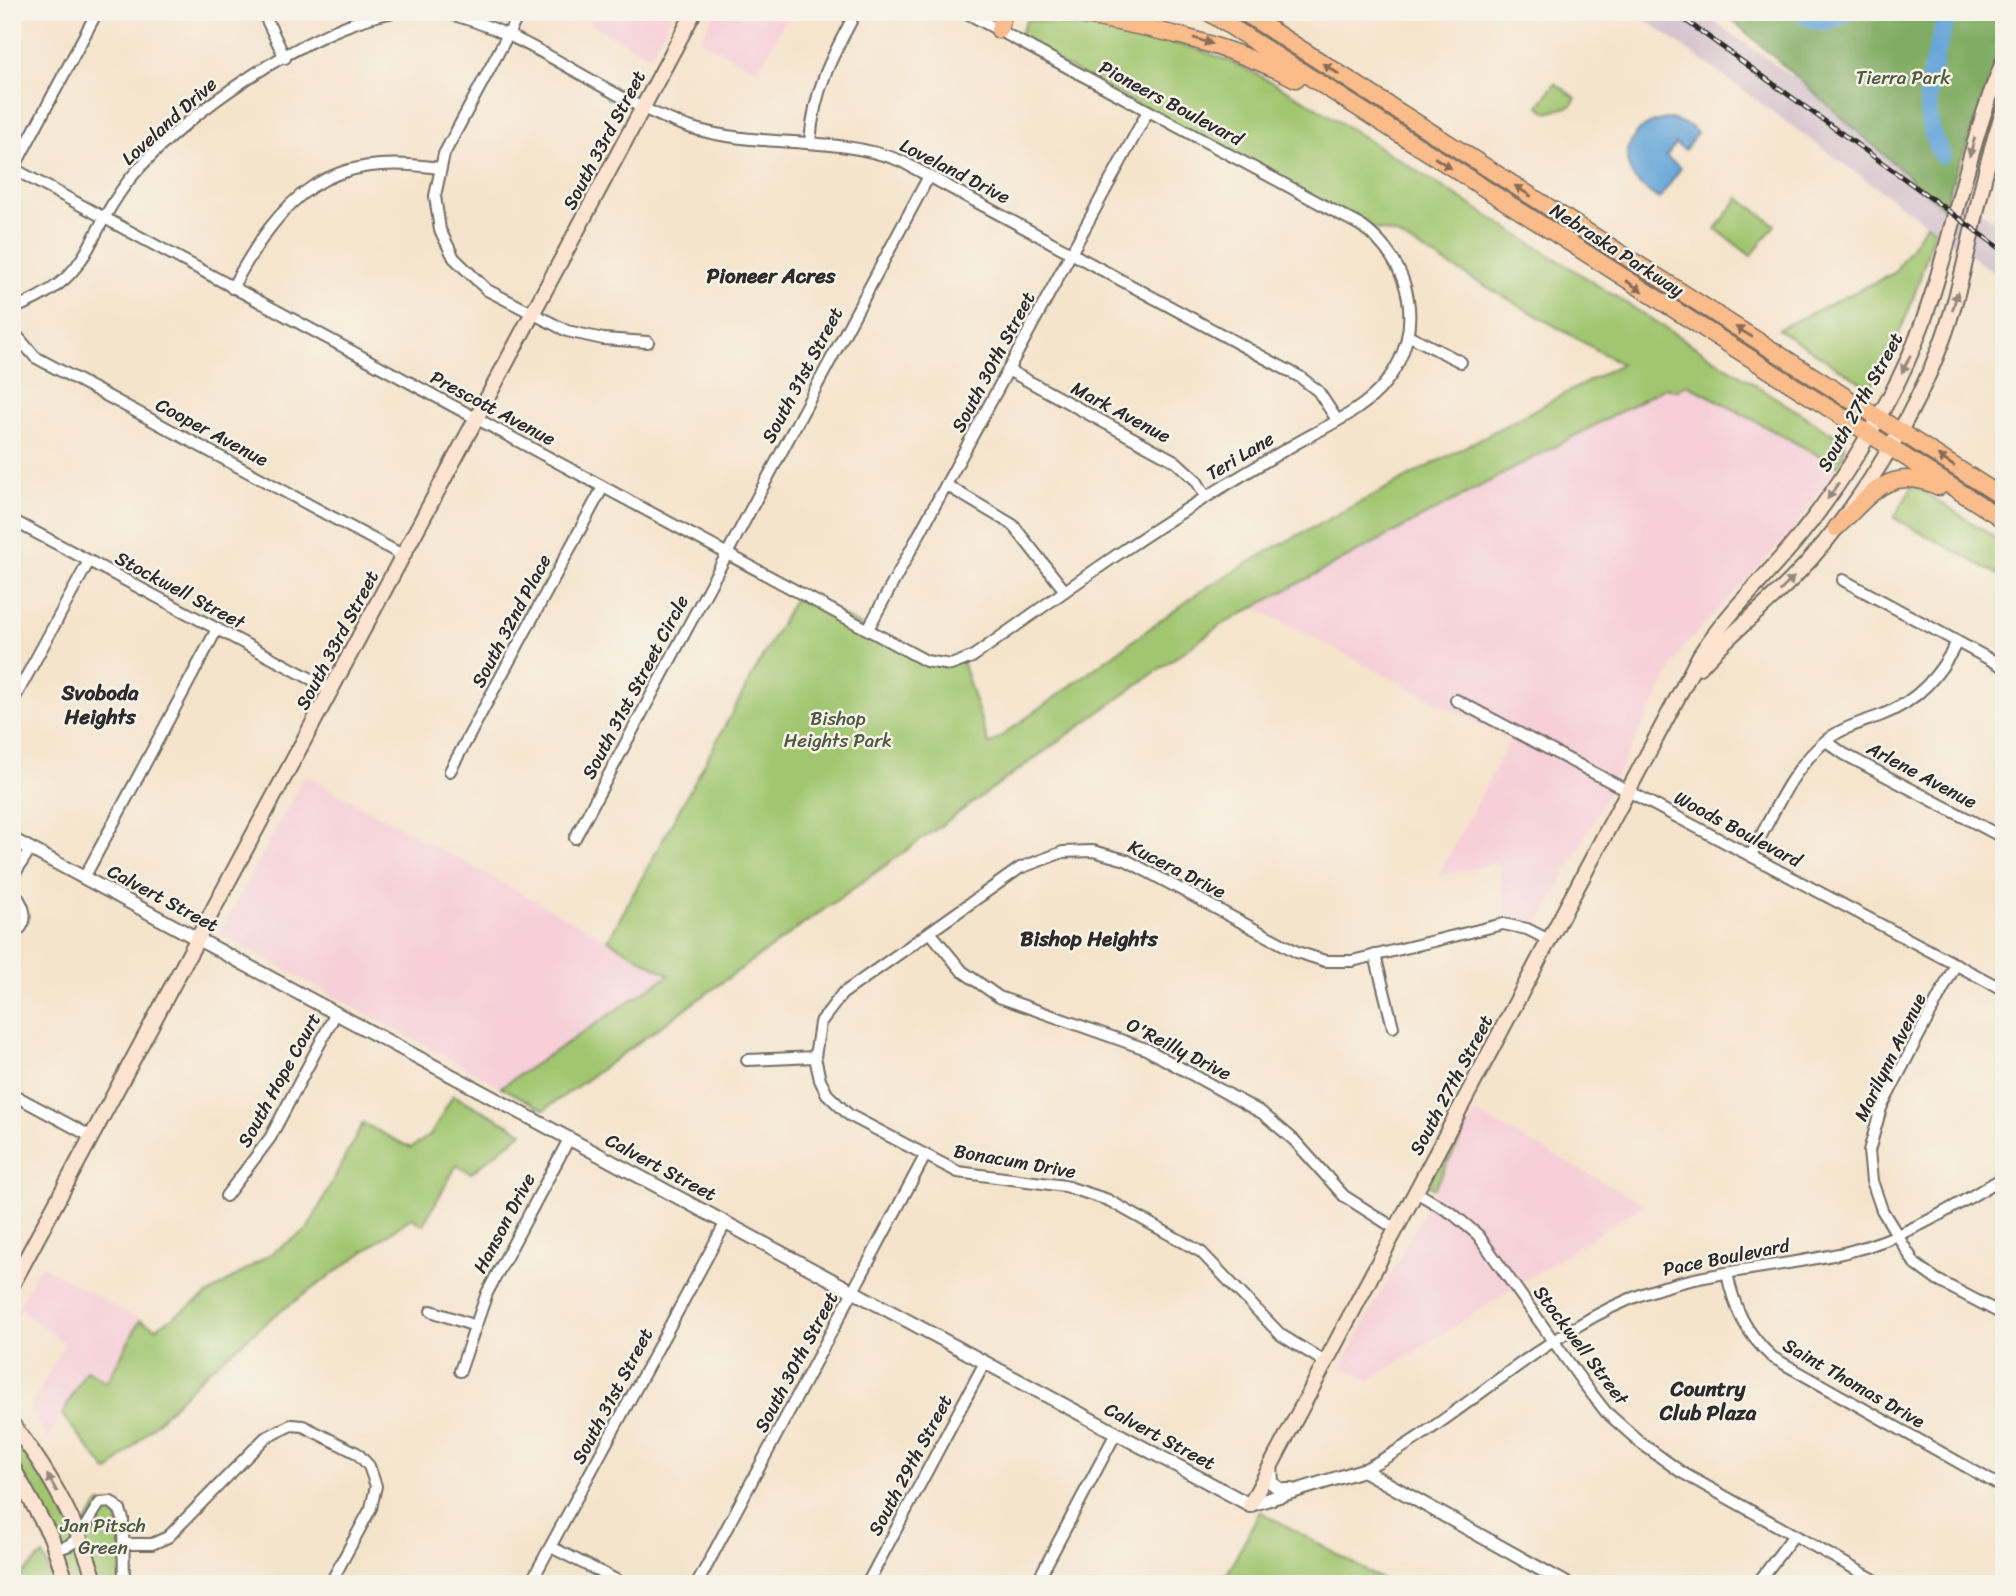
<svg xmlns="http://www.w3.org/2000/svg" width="2016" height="1596" font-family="Sriracha,sans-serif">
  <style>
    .built { fill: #f6cfd8 }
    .industrial { fill: #d1bdca }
    .green { fill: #a1c670; stroke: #66784e; stroke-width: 2 }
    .forest { fill: #80ab62; stroke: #566b46; stroke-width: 2 }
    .water { fill: #66a6d9; stroke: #486882; stroke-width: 2 }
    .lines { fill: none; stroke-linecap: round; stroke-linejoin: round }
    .river { stroke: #66a6d9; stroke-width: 18 }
    .minor-casing { stroke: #726c63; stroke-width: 14 }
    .tertiary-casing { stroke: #726c63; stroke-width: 16 }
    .secondary-casing { stroke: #726c63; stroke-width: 18 }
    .primary-casing { stroke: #726c63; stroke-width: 19 }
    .minor { stroke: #fff; stroke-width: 10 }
    .tertiary { stroke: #fff; stroke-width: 12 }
    .secondary { stroke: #fde4d0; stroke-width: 14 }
    .primary { stroke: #f9bc8a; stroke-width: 16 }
    .rail-casing { stroke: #2b2b2b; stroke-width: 5 }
    .rail { stroke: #f7f3e8; stroke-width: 2.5; stroke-dasharray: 8; stroke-linecap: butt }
    .oneway { fill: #886c56 }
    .oneway2 { fill: #94887e }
    .labels { text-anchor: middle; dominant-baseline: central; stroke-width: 5; stroke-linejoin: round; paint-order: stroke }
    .park-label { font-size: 19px; fill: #4e5a40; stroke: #f7f3e8 }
    .street-label { font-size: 19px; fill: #2b2b2b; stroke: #f7f3e8 }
    .neighbourhood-label { font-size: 21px; font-weight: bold; fill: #2b2b2b; stroke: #f7f3e8 }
  </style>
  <rect width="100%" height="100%" fill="#f7f3e8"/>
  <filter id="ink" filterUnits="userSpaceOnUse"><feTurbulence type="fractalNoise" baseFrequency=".0143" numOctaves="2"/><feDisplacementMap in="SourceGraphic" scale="14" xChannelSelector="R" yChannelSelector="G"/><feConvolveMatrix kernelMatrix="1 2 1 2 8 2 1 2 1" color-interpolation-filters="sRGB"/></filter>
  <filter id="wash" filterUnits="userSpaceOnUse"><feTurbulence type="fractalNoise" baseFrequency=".00686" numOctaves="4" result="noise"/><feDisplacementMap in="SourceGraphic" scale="28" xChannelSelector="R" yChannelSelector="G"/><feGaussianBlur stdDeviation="1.57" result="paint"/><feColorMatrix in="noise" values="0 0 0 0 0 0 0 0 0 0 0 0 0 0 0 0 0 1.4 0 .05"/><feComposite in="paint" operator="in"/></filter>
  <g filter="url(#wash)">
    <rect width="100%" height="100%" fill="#f5e4cc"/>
    <!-- built -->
    <g class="built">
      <path d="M597,12h77l-24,44 -60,-32z"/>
      <path d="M715,12h75l-32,59 -58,-31z"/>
      <path d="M1686,384l152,82 -45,64 -111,119 -147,284 -27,-8 -10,-62 -60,13 72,-136 -256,-133 412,-220z"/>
      <path d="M305,775l364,199 -168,113 -282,-153z"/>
      <path d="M1476,1113l168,91 -275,177 -27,-15z"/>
      <path d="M40,1265l100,55 -33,62 -21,-11 -38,68 -19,-29 36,-66 -47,-37z"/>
    </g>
    <!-- industrial -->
    <path class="industrial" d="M1635,12h66l303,216v52z"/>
    <!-- green -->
    <g class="green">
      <path d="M1027,19c56,9 114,14 169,30 39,12 76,33 112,53l536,339v13l-6,12 -151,-82 -12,7 -9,-4 -445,238 -677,485 -43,-23 168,-112 -61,-35 190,-348 128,69h36l27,84 212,-154 69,-41 351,-186 -226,-130 -35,-9 -343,-185z"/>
      <path d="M1555,83l21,15 -5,8 -23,7 -9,-7z"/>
      <path d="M1739,198l36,27 -24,31 -35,-27z"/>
      <path d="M1926,224l8,6c-15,55 -32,109 -64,158l-92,-59 116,-56z"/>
      <path d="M1913,485l91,58v35l-110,-60z"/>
      <path d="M453,1095l70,37 -52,41 -14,-8 -34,60 -12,-7 -137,98 -70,58 -96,98 -46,-57 24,-45 21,12 33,-62 16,8 151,-98 56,-107 48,25 20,-14z"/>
      <path d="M1467,1127l-33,62 -4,-2 2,-10 25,-48z"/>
      <path d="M12,1424l67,109 21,-30 17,2 7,79h-57l-55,-118z"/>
      <path d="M1260,1511l130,73h-168z"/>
      <path d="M43,1555l12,29h-37l-1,-5z"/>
    </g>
    <!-- forest -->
    <path class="forest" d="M1723,12h281v35l-61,160z"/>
    <!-- water -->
    <path class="water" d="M1671,119l19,7 7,7 -12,17 -10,-6 -9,13 15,11 -22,31c-9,-6 -19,-12 -25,-21 -20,-30 7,-59 37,-59z"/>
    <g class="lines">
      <!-- river -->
      <g class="river">
        <path d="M1801,12c15,14 29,10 45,0"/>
        <path d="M1942,155c-28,-46 -8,-96 7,-143"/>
      </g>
    </g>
  </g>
  <g filter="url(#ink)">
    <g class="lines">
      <defs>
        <g id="minor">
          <path d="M263,12l22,46"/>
          <path d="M440,12c91,18 164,88 252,116 68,21 141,6 209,33l399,216 18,14 19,29"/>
          <path d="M520,12l-76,142 -9,42 5,34 14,28 33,32 80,41 36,8 45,3"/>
          <path d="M810,142c4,-53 21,-84 46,-130"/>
          <path d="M12,168l914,493 25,4 21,-8c78,-55 155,-112 236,-161 29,-18 58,-35 87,-52 31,-18 69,-33 91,-62 40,-51 27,-120 -26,-157l-395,-213"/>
          <path d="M14,168l83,-156"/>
          <path d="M232,288c51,-93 94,-137 207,-120"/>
          <path d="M12,309c84,-32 69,-68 117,-129 52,-65 182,-154 265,-168"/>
          <path d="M12,330l23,27 369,199"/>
          <path d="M1408,335l53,27"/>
          <path d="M1008,370l167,91 21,19 10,17"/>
          <path d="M946,485l67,40 52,66"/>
          <path d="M12,520l320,170"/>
          <path d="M1843,580l161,87"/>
          <path d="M868,629l280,-518"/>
          <path d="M1456,700l548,290"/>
          <path d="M12,703l77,-142"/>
          <path d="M1826,741l18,13 160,84"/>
          <path d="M450,771l153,-284"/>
          <path d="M575,838l354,-662"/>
          <path d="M1751,855c22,-40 40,-87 77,-116 16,-12 35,-17 54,-24 36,-14 58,-40 75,-73"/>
          <path d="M12,878l18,-29"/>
          <path d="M84,878l133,-249"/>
          <path d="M12,889c12,16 21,33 0,46"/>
          <path d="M930,932l32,39 37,26 147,52 116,64 32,27 50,56 52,33"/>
          <path d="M1375,955l18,72"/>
          <path d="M1956,964l-75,144 -12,43 3,30 10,29 33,54 22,16 67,35"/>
          <path d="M747,1060l68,-3"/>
          <path d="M12,1094l80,43"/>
          <path d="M1416,1192l37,22 25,21 106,149 22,28 35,31 40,29 201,112"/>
          <path d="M226,1196l44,-58 66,-125"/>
          <path d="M1727,1273c7,35 18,59 45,84l232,131"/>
          <path d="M431,1311l44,15"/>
          <path d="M1325,1362l-44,-27 -80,-83 -93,-52 -43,-14 -107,-14 -109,-57 -22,-21 -7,-14 -5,-23 5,-34 22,-29 178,-126 43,-16 30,-1 33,9 171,92 28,9h27l151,-37 24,5 22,11"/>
          <path d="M460,1371l27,-78 82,-154"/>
          <path d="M1363,1470c94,-48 170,-130 267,-171 69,-29 145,-30 217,-47 58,-14 107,-45 157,-75"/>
          <path d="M123,1544h29l16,-7 97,-99 26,-13 12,1 54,27 12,13 7,20 -5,22 -41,76"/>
          <path d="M55,1547c22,6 33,-29 45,-44l11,-1 9,8 3,9 1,65"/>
          <path d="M551,1547l73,37"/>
          <path d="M530,1584l195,-360"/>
          <path d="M697,1584l228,-428"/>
          <path d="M867,1584l117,-220"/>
          <path d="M1036,1584l79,-149"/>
          <path d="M1757,1584l37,-49"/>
        </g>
        <g id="tertiary">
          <path d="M12,839l1238,666 113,-35 204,114"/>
          <path d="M1271,1465l1,18 9,7h11"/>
        </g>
        <g id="secondary">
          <path d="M1700,667c28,-32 63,-58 93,-89 60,-61 122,-161 151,-242 26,-74 34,-153 60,-227"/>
          <path d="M12,1285l682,-1273"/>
          <path d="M12,1424c38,48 67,102 84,160"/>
          <path d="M12,1466l39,71 16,47"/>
          <path d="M1250,1505l450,-850c29,-45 69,-80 102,-122 37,-46 69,-99 96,-152 51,-102 61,-217 106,-321"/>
        </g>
        <g id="primary">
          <path d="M1064,12c84,15 155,28 232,67"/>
          <path d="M1208,12l796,508"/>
          <path d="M1243,12l761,486"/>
          <path d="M999,30l5,-18"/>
          <path d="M1836,528c34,-32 53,-65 103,-41"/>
        </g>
      </defs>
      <!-- minor casing -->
      <use href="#minor" class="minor-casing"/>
      <!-- tertiary casing -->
      <use href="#tertiary" class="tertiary-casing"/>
      <!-- secondary casing -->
      <use href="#secondary" class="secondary-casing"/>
      <!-- primary casing -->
      <use href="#primary" class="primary-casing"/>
      <!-- minor -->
      <use href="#minor" class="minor"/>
      <!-- tertiary -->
      <use href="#tertiary" class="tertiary"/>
      <!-- secondary -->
      <use href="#secondary" class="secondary"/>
      <!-- primary -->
      <use href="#primary" class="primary"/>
      <defs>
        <path id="rail" d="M1674,12l330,239"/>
      </defs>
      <!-- rail casing -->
      <use href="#rail" class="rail-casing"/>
      <!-- rail -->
      <use href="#rail" class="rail"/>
    </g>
    <!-- one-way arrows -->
    <defs><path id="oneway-solid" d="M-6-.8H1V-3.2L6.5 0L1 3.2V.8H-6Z" transform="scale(1.75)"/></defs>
    <g class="oneway">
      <use href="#oneway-solid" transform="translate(1203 41) rotate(18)"/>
      <use href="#oneway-solid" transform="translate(1331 69) rotate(-147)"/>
      <use href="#oneway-solid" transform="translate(1443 163) rotate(33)"/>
      <use href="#oneway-solid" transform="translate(1523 191) rotate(-147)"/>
      <use href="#oneway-solid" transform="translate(1634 286) rotate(33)"/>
      <use href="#oneway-solid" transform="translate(1744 332) rotate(-148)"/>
      <use href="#oneway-solid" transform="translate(1946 461) rotate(-147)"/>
    </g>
    <g class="oneway2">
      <use href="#oneway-solid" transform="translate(1972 147) rotate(106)"/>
      <use href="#oneway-solid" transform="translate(1955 301) rotate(-75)"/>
      <use href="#oneway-solid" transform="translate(1906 364) rotate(116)"/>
      <use href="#oneway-solid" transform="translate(1833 491) rotate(124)"/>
      <use href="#oneway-solid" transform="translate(1787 584) rotate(-45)"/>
      <use href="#oneway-solid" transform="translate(52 1483) rotate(-120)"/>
    </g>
  </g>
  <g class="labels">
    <!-- park labels -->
    <g class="park-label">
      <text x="1903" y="77">Tierra Park</text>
      <text x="838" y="718">Bishop<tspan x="838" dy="22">Heights Park</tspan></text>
      <text x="103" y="1525">Jan Pitsch<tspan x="103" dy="22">Green</tspan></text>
    </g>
    <!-- street labels -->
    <g class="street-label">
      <text transform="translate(1171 103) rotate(28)">Pioneers Boulevard</text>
      <text transform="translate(169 121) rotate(-42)">Loveland Drive</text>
      <text transform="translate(604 140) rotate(-62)">South 33rd Street</text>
      <text transform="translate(955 171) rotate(27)">Loveland Drive</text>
      <text transform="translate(1617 250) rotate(33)">Nebraska Parkway</text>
      <text transform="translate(993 362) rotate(-62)">South 30th Street</text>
      <text transform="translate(802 375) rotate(-62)">South 31st Street</text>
      <text transform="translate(1860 402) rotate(-61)">South 27th Street</text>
      <text transform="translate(493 408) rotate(28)">Prescott Avenue</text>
      <text transform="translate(1121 412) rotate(28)">Mark Avenue</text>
      <text transform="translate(212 432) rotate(28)">Cooper Avenue</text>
      <text transform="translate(1240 456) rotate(-31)">Teri Lane</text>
      <text transform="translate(180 590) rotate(28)">Stockwell Street</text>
      <text transform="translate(511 621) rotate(-62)">South 32nd Place</text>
      <text transform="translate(337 640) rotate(-62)">South 33rd Street</text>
      <text transform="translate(635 687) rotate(-62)">South 31st Street Circle</text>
      <text transform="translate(1922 775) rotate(28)">Arlene Avenue</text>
      <text transform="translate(1738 829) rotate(28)">Woods Boulevard</text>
      <text transform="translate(1177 869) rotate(27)">Kucera Drive</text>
      <text transform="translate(163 898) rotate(28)">Calvert Street</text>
      <text transform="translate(1179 1049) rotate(27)">O'Reilly Drive</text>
      <text transform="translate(1890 1057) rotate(-64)">Marilynn Avenue</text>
      <text transform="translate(279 1080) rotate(-61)">South Hope Court</text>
      <text transform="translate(1451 1085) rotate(-62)">South 27th Street</text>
      <text transform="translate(1015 1161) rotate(10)">Bonacum Drive</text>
      <text transform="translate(661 1167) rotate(28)">Calvert Street</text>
      <text transform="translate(504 1223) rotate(-62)">Hanson Drive</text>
      <text transform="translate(1726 1257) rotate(-11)">Pace Boulevard</text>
      <text transform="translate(1581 1345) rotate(53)">Stockwell Street</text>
      <text transform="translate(796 1362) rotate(-62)">South 30th Street</text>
      <text transform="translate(1854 1383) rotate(30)">Saint Thomas Drive</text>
      <text transform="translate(612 1396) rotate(-62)">South 31st Street</text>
      <text transform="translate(1160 1436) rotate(28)">Calvert Street</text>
      <text transform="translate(910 1465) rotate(-62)">South 29th Street</text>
    </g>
    <!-- neighbourhood labels -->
    <g class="neighbourhood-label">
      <text x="771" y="276">Pioneer Acres</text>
      <text x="100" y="693">Svoboda<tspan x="100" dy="24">Heights</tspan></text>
      <text x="1089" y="939">Bishop Heights</text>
      <text x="1708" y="1389">Country<tspan x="1708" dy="24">Club Plaza</tspan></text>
    </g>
  </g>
  <!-- margin -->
  <rect width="2016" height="1596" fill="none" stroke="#f7f3e8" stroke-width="42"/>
</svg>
